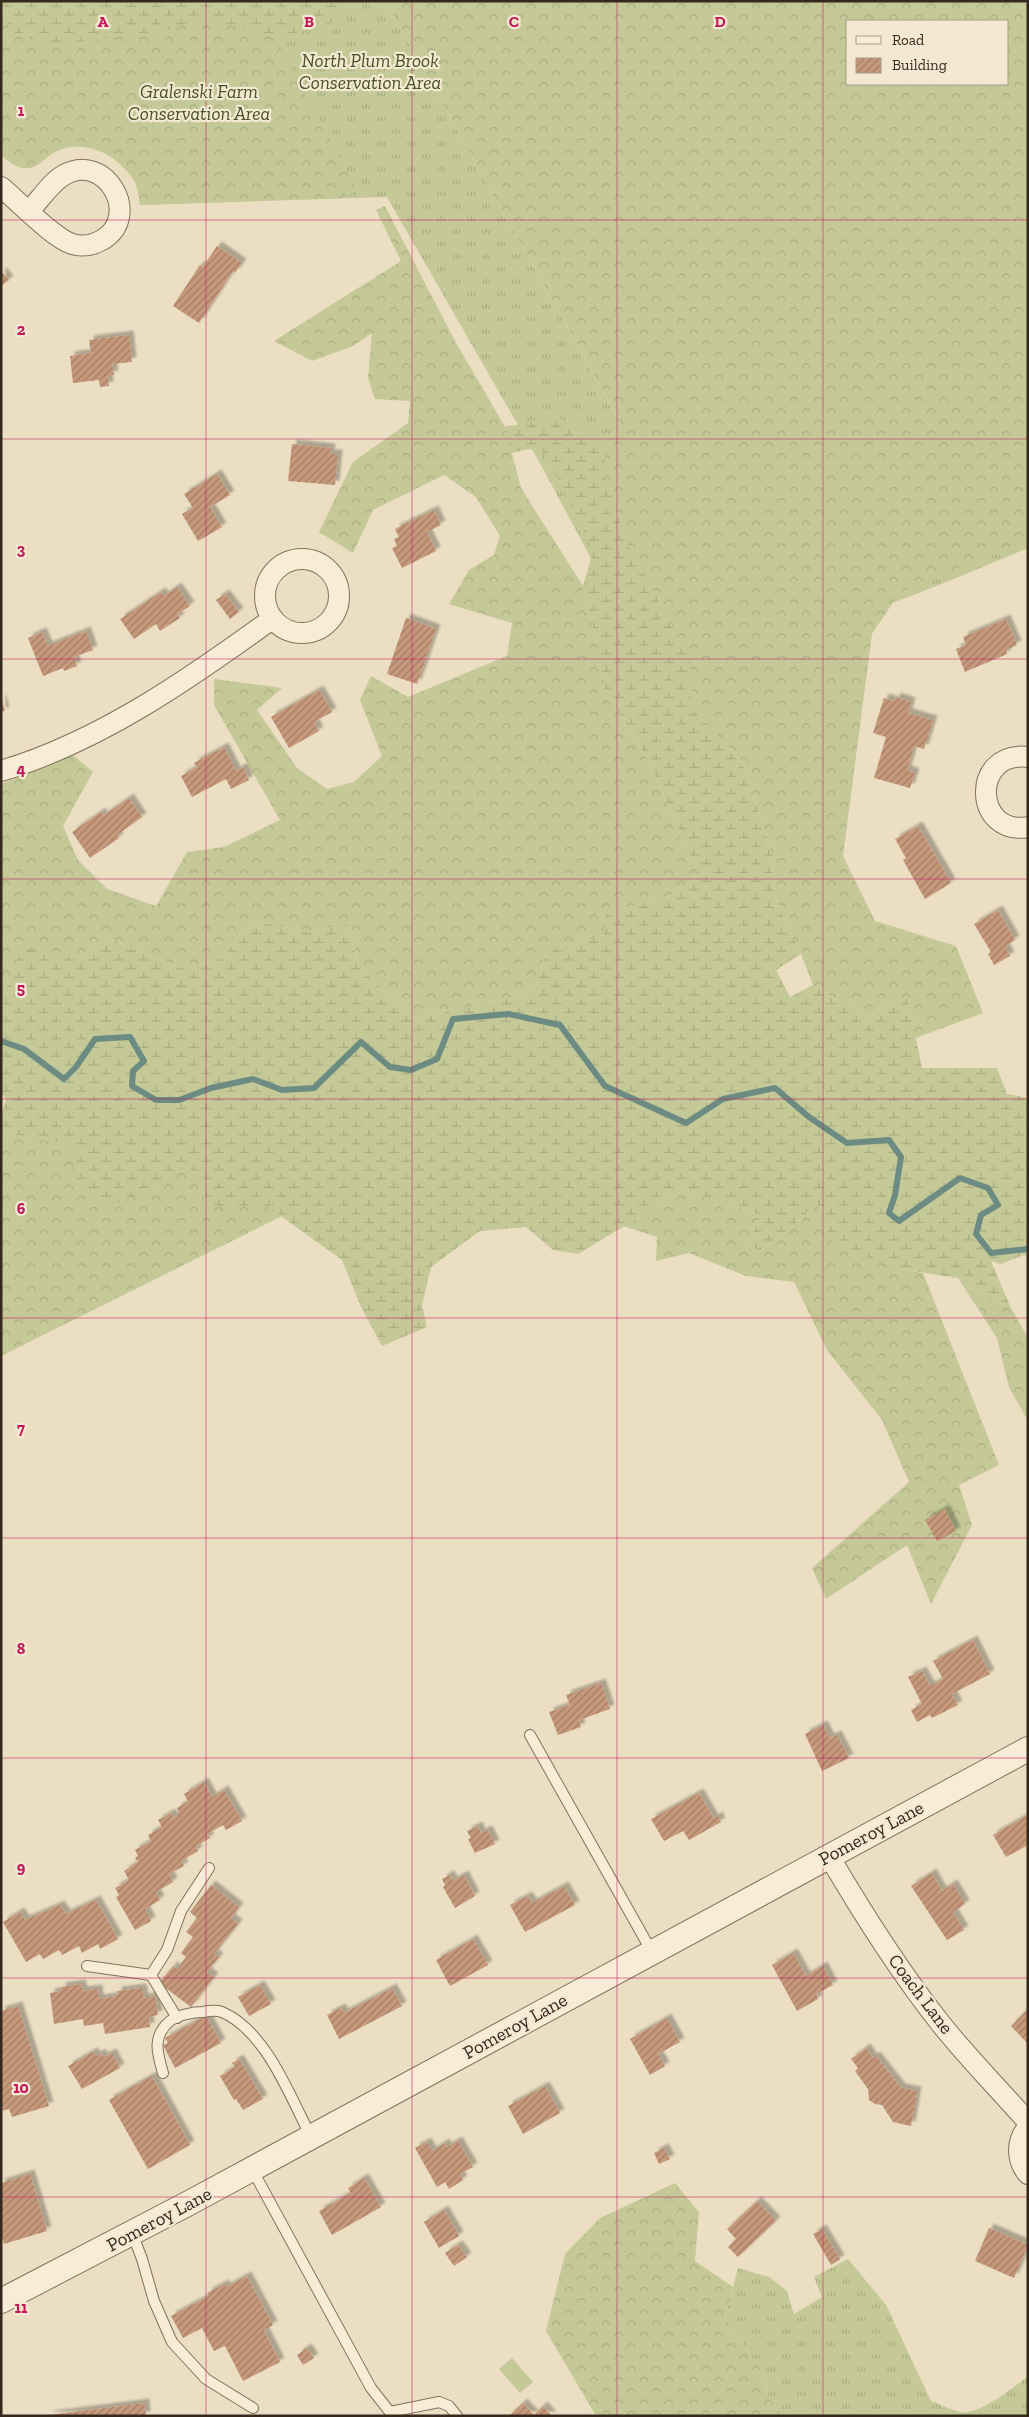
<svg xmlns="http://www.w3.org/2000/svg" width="1029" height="2417" font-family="'Zilla Slab',serif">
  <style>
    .grass { fill: url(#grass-tufts) }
    .forest { fill: url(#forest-crowns); fill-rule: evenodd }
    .wetland { fill: url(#wetland-marsh) }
    .pitch { fill: #c4c997 }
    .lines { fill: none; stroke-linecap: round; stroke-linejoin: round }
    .stream { stroke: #6c8c83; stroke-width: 6 }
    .building { fill: url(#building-hatch); filter: url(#shadow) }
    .service-casing { stroke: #84705b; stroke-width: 12 }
    .minor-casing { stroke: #84705b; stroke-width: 22 }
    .tertiary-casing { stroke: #84705b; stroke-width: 26 }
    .service { stroke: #f7ecd6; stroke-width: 10 }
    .minor { stroke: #f7ecd6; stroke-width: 20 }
    .tertiary { stroke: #f7ecd6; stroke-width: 24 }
    .grid { fill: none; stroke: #c2185b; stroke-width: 1; stroke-opacity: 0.55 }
    .labels { text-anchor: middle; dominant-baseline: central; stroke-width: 4.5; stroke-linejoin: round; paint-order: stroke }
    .park-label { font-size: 19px; font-style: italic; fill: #475026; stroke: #f3e9d2 }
    .street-label { font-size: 19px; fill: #35291e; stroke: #f3e9d2 }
    .grid-label { font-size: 16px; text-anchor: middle; font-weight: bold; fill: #c2185b; stroke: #f3e9d2; stroke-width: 4.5; stroke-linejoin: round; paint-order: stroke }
  </style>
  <defs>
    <pattern id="grass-tufts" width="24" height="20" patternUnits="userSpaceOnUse" patternTransform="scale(1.25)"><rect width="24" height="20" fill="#c4c997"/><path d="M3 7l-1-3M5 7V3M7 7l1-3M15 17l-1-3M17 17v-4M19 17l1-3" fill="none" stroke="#a9ad82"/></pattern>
    <pattern id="forest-crowns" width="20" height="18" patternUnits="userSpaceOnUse" patternTransform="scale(1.25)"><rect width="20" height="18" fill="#c4c997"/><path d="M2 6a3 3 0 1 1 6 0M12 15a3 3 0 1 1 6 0" fill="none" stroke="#a9ad82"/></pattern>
    <pattern id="wetland-marsh" width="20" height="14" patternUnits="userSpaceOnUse" patternTransform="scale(1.25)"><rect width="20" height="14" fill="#c4c997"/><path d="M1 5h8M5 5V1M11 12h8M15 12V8" fill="none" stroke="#a9ad82"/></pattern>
    <pattern id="building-hatch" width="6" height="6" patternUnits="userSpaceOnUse" patternTransform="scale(1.25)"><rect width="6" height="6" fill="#c7997b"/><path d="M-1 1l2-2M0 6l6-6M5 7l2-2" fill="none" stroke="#a27d64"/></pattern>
    <filter id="shadow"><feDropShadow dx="4.5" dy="-4.5" stdDeviation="1" flood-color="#0004"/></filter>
  </defs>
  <rect width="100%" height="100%" fill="#ebdec3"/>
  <!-- grass -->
  <g class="grass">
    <path d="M1,1h384l354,634 289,-119v32l-79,33 -286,112 -121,-226 -155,-270 -247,8c-1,-7 -2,-17 -5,-23 -16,-27 -51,-45 -80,-30 -8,4 -17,15 -26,16 -12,1 -19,-6 -28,-13z"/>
    <path d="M848,2259l38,46 45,96c9,3 20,9 29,11 19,4 54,-25 68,-36v40h-245l-15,-20 -4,-22 -39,-56 13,-50 31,9 18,14 7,23 28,-17 -8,-20z"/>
  </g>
  <!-- forest -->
  <g class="forest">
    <path d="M1,1h2l6,29 153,2 40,-14 73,19 82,153 -13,8 -204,7c-1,-7 -2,-17 -5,-23 -16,-27 -51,-45 -80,-30 -8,4 -17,15 -26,16 -12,1 -19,-6 -28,-13z"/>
    <path d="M385,1h643v538l-128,53 -28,42 -29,222 32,65 81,25 27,67 -67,25 -8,-41 -43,20 -52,-32 -12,-31 -27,-57 -1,-42 -31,-93 -50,-54 -2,-50 -64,-117 -22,-66 18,-50zM848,21h160v63h-160z"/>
    <path d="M385,206l70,135 50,86 16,61 62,98 15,62 8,47 39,60 54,120 -28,21 -64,17 -2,22 -59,17 -12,41 -120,26 -54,-51 -12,-44 -38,8 -59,-11 -30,39 -36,9 -79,-31 -28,20 -56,-8 -21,50v-216l71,-30 21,18 -30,54 15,34 29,29 49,17 31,-54 37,-5 56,-27 -66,-115v-26l68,9 -25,22 40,58 30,21 27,-7 28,-26 -22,-56 11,-24 37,21 99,-41 5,-33 -63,-19 20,-34 25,-15 6,-19 -24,-39 -32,-22 -71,35 -20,43 -34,-21 34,-70 55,-39 2,-22 -35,-2 -7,-21 4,-45 -19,13 -41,15 -38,-20 127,-80 -25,-51z"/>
    <path d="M1,1132l76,14 80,42 23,-24 23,12 2,30h62l15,10 -281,140z"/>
    <path d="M684,1190l77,25 -11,25 8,13 35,-27 24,-23 84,66 22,4 76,192 -40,20 13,40 -41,79 -24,-59 -81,54 -14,-31 97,-86 -27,-62 -55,-70 -33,-68 -48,-6 -57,-23 -33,8 1,-24 -34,-11z"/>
    <path d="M958,1278l28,20 24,8 18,32v83l-19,-34 -12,-49z"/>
    <path d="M675,2183l24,29 -4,49 38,26 -8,31 39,56 4,22 15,20h-187l-50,-85 19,-77 35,-36z"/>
  </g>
  <!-- wetland -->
  <g class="wetland">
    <path d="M3,1h336l8,7 -20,18 -52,11 -73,-19 -40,14 -115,13 -38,-15z"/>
    <path d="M558,417l48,29 -2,29 22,66 64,117 2,50 50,54 31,93 1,42 27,57 -25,16 14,27 23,-12 52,32 43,-20 14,71h75l10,26 21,4v159l-4,-2 -24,9 -9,-3 19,45 -24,-8 -28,-20 -57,-9 -68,-24 -16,-42 -24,23 -35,27 -8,-13 11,-25 -77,-25 -106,64 -25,-4 -27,-23 -46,4 -49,36 -9,38 5,22 -45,19 -21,-39 -19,-47 -75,-54 -62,1 -2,-31 -23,-12 -23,24 -44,16 -43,-19 6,-39 -75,-14v-15l5,-18 -5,-7v-92l21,-51 56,9 28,-20 79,31 36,-9 30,-39 59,11 38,-8 12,44 54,51 120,-26 12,-41 58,-17 2,-22 65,-17 28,-21 -54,-120 -39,-60 -8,-47 -15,-62 10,-35 -29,-61 -24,-43 -29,6 -6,-26z"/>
  </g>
  <!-- pitch -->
  <path class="pitch" d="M512,2358l21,24 -13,11 -21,-24z"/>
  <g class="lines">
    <!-- stream -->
    <path class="stream" d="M1,1041l23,8 40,30 12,-12 19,-28 35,-2 14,24 -11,10 -1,15 24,14h23l32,-12 42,-9 29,11 32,-2 47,-46 29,25 21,3 26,-11 16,-40 55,-5 52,11 45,61 81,37 37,-24 52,-11 34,29 38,26 42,-3 12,17 -6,38 -6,18 10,8 61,-43 28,10 10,17 -17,10 -5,19 15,19 37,-4"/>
  </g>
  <!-- building -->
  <g class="building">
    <path d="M217,246l25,17 -7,10 -2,-2 -34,52 -26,-17 27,-41 3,2z"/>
    <path d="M1,271l8,9 -8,6z"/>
    <path d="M129,335l3,27 -20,2 2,11 -6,1 1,10 -9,1 -1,-7 -26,3 -3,-27 21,-3 -2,-13z"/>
    <path d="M292,444l39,4 -1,6h8l-3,31 -47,-4z"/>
    <path d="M217,474l13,21 -20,12 12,20 -24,14 -16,-27 11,-6 -9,-14z"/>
    <path d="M434,510l7,15 -14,7 9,19 -34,17 -10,-20 5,-2 -3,-7 5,-2 -4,-8z"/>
    <path d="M177,587l13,19 -13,8 3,4 -20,13 -4,-7 -22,15 -14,-20 41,-27 3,4z"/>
    <path d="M225,594l14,18 -9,7 -14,-19z"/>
    <path d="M406,618l30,11 -19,55 -30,-10z"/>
    <path d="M1006,619l11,26 -11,5 1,4 -42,18 -9,-23 10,-4 -3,-8z"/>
    <path d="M86,631l7,19 -19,7 3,9 -13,5 -1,-3 -20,8 -15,-38 14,-6 6,14z"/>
    <path d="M319,690l13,22 -18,10 5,9 -30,17 -18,-31z"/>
    <path d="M1,697l4,14 -4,1z"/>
    <path d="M896,697l15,5 -3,11 25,7 -9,29 -10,-3 -7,24 8,3 -5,15 -36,-10 12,-41 -13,-4 11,-35 11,3z"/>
    <path d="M224,747l12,24 7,-4 6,13 -18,9 -5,-10 -34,18 -11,-21 16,-9 -3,-4z"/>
    <path d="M129,798l13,19 -25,18 2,3 -29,20 -18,-26 29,-20 2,4z"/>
    <path d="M918,826l33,57 -26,16 -22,-39 3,-2 -11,-19z"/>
    <path d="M998,910l17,30 -10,7 5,9 -16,9 -6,-11 3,-2 -17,-28z"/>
    <path d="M945,1509l11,22 -19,10 -12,-21z"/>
    <path d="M973,1640l17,34 -38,20 6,11 -26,13 -2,-3 -13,7 -6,-12 11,-6 -14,-27 14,-6 8,15 13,-7 -10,-18z"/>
    <path d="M601,1683l9,26 -31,11 2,7 -23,8 -9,-23 21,-7 -4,-10z"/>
    <path d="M823,1725l7,13 7,-3 12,23 -27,13 -17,-37z"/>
    <path d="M204,1782l8,15 12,-7 18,31 -16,9 -3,-5 -16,9 3,4 -14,8 2,5 -17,10 3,5 -15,8 4,8 -17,10 4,8 -15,9 6,12 -16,9 -19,-33 3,-2 -4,-7 14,-8 -5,-9 14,-9 -3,-4 3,-2 -3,-6 16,-9 -3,-6 14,-8 -4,-7 13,-7 3,5 4,-1 -1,-3 2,-2 -2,-4 11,-7 -4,-7z"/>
    <path d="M699,1793l15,26 4,-3 3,6 -32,18 -6,-9 -19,10 -13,-22z"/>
    <path d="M1028,1815v30l-22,12 -13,-22z"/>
    <path d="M478,1826l3,7 7,-3 7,14 -20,9 -7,-14 3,-1 -4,-7z"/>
    <path d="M932,1873l10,18 11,-7 12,20 -12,8 11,18 -17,10 -36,-54z"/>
    <path d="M450,1875l3,6 11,-6 11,21 -20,12 -12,-21 2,-2 -3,-6z"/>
    <path d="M211,1885l28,22 -8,11 7,6 -24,30 5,3 -12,15 7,5 -23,30 -32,-24 14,-17 4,3 9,-12 -5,-4 12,-16 -7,-5 11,-14 -7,-6z"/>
    <path d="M564,1886l11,19 -50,27 -15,-27 18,-9 4,7z"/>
    <path d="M96,1900l22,39 -18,10 -2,-5 -16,9 -3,-7 -17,9 -3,-5 -16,9 -3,-5 -14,8 -23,-40 17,-10 5,8 35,-15 6,9z"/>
    <path d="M473,1939l15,26 -38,21 -14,-26z"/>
    <path d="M793,1953l13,23 17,-10 10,19 -17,9 2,5 -21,12 -25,-46z"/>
    <path d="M81,1984l2,7 15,-2 1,10 19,-3 -1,-5 25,-3 2,10 11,-2 3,19 -9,2 1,10 -45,7 -2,-11 -19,3 -1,-7 -29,5 -4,-31 12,-2 -1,-4z"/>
    <path d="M260,1985l11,19 -22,12 -11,-19z"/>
    <path d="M392,1988l10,18 -63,33 -12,-24 14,-7 3,5z"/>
    <path d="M18,2006l31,100 -37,11 -3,-8 -8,2v-100z"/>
    <path d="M1028,2009v35l-17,-18z"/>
    <path d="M206,2016l15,27 -46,25 -12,-23 5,-2 -3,-5z"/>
    <path d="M667,2018l13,24 -22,12 7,12 -15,9 -20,-36z"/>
    <path d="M866,2048l7,10 3,-2 25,32 16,3 -6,35 -18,-4 -11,-17 -7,-1 -6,-4 -1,-11 -13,-18 3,-3 -7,-9z"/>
    <path d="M93,2052l3,4 5,-3 2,4 9,-4 8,15 -38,21 -14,-23z"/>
    <path d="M239,2059l24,40 -20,11 -7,-11 -2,1 -14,-24 15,-9 -3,-4z"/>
    <path d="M152,2076l38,69 -42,24 -39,-69z"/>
    <path d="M545,2086l15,27 -37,21 -15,-28z"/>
    <path d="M458,2141l15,26 -13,7 3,6 -14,9 -4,-7 -8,5 -22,-39 12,-6 5,9 13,-8 2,4z"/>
    <path d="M664,2148l6,11 -11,5 -5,-11z"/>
    <path d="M30,2174l17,57 -43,13 -3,-10v-51z"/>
    <path d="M364,2178l17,29 -49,28 -13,-24 32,-18 -3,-5z"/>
    <path d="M757,2201l19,20 -38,36 -10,-10 8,-8 -9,-10z"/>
    <path d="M444,2210l15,26 -20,12 -15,-26z"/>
    <path d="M989,2228l39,17 -14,33 -39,-17z"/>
    <path d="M822,2229l18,30 -9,6 -18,-31z"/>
    <path d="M458,2245l9,12 -13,9 -9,-13z"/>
    <path d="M247,2276l26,49 -9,5 16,32 -37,19 -18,-35 -11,5 -12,-23 -19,10 -12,-22 38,-20 -2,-3 17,-9 2,3z"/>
    <path d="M307,2348l7,10 -11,7 -6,-10z"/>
    <path d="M145,2403l1,13h-97v-1z"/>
    <path d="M523,2403l11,12 9,-9 9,10h-43z"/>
  </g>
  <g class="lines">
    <defs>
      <g id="service">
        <path d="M530,1735l122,217"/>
        <path d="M87,1966l64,9"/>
        <path d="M177,2018l-26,-43 16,-25 14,-39 28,-43"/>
        <path d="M163,2073c-6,-20 -11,-37 7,-52 8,-6 23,-9 33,-9 5,-1 13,-2 19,0 44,19 68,84 89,125"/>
        <path d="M252,2169l119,219 22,28"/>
        <path d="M132,2233l10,26 12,42 18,41 34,37 47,29"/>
        <path d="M390,2412l49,-10 10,4 8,10"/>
      </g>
      <g id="minor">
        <path d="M1,187c17,14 52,51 71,57 10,3 21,1 30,-4 41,-24 3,-89 -38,-65 -14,8 -24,25 -35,36"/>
        <circle cx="302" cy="596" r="37"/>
        <path d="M1028,757c-58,-7 -54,80 0,70"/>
        <path d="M1,771c100,-30 188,-92 271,-152"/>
        <path d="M829,1856c34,58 70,115 112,168 27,34 58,65 87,98"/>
        <path d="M1028,2127c-12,14 -12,33 0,47"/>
      </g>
      <path id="tertiary" d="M1,2301l190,-99 837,-453"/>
    </defs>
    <!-- service casing -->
    <use href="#service" class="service-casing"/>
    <!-- minor casing -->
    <use href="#minor" class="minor-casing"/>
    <!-- tertiary casing -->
    <use href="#tertiary" class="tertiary-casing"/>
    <!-- service -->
    <use href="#service" class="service"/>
    <!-- minor -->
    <use href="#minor" class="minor"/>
    <!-- tertiary -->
    <use href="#tertiary" class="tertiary"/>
  </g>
  <!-- grid -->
  <path class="grid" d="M206,1v2415M412,1v2415M617,1v2415M823,1v2415M1,220h1027M1,439h1027M1,659h1027M1,879h1027M1,1099h1027M1,1318h1027M1,1538h1027M1,1758h1027M1,1978h1027M1,2197h1027"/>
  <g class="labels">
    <!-- park labels -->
    <g class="park-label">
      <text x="370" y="60">North Plum Brook<tspan x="370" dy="22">Conservation Area</tspan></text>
      <text x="199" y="91">Gralenski Farm<tspan x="199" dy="22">Conservation Area</tspan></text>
    </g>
    <!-- street labels -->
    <g class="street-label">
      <text transform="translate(871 1833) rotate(-28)">Pomeroy Lane</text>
      <text transform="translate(921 1994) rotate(53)">Coach Lane</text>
      <text transform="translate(515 2026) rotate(-29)">Pomeroy Lane</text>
      <text transform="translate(159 2219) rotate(-28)">Pomeroy Lane</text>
    </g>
  </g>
  <g class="grid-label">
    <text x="103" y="27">A</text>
    <text x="309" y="27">B</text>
    <text x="514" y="27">C</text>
    <text x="720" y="27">D</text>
    <text x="21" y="116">1</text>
    <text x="21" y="335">2</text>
    <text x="21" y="555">3</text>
    <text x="21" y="775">4</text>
    <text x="21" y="994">5</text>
    <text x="21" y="1214">6</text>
    <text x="21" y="1434">7</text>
    <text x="21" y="1654">8</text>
    <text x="21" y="1873">9</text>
    <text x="21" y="2093">10</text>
    <text x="21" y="2313">11</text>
  </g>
  <!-- border -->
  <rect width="1029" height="2417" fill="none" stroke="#35291e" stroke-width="5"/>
  <!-- legend -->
  <rect x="846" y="20" width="162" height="65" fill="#f3e9d2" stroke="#a79c8a"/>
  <rect x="856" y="36" width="25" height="8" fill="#f7ecd6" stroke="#a79c8a"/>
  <text x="892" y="45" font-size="15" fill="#35291e">Road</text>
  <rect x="856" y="58" width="25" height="15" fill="url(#building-hatch)" stroke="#a79c8a"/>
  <text x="892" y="70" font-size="15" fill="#35291e">Building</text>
</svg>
